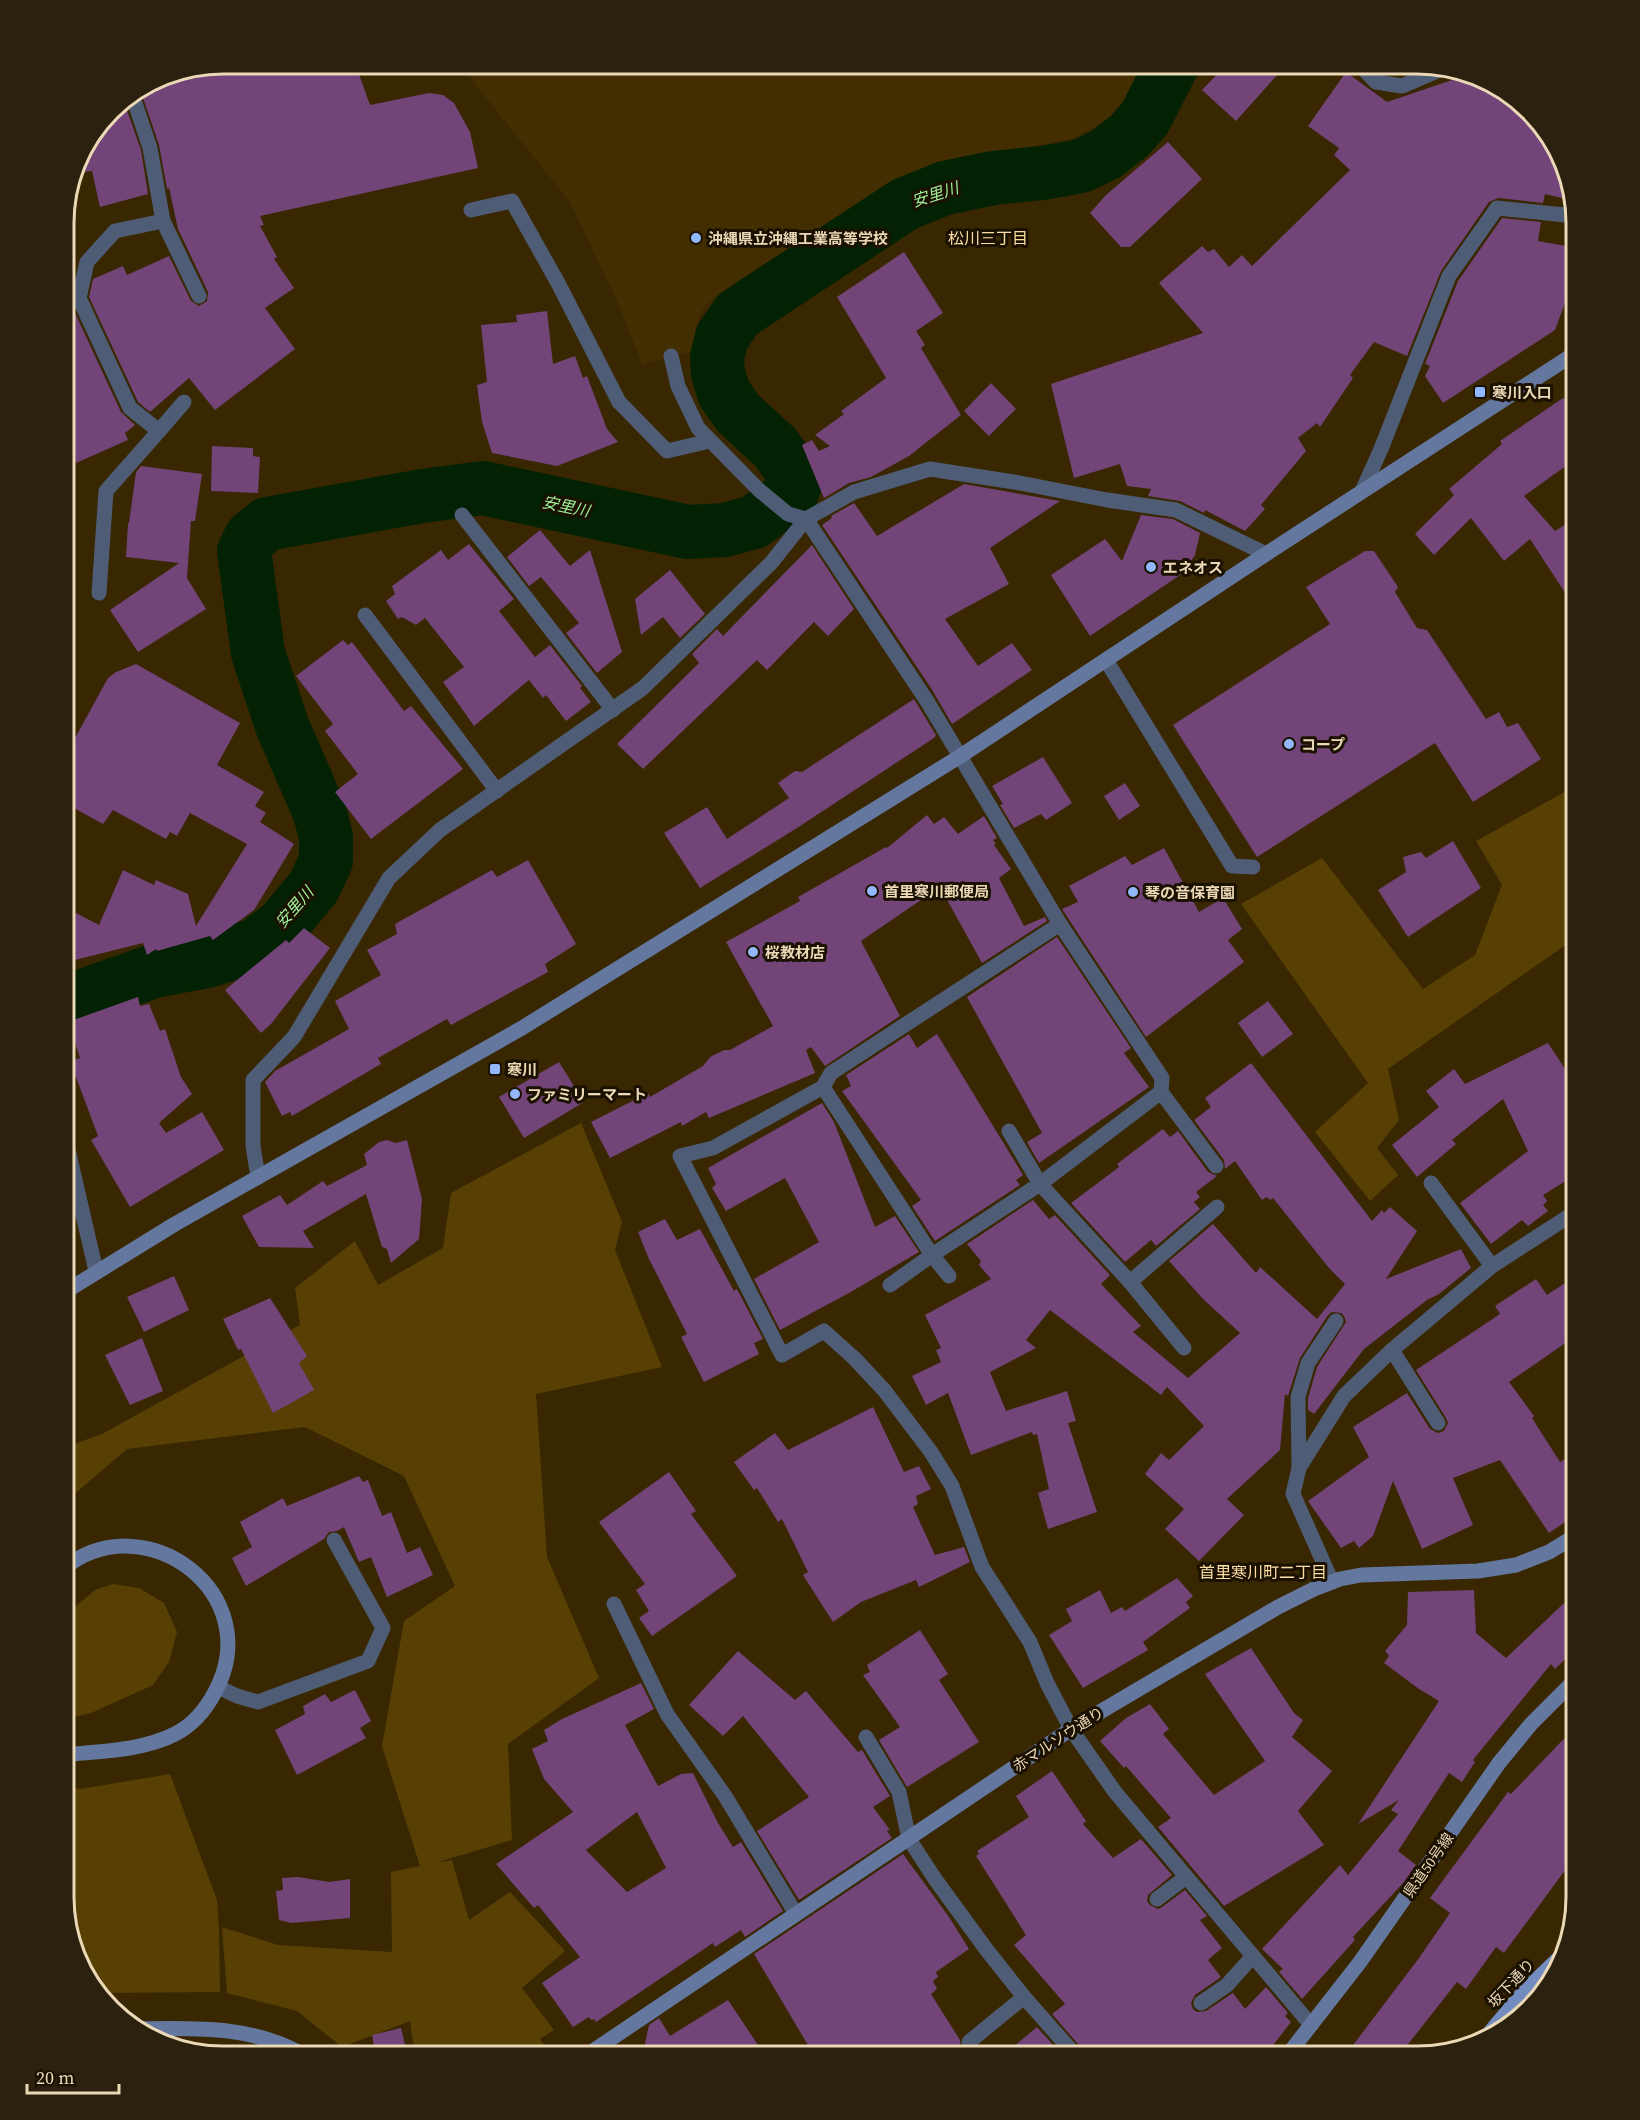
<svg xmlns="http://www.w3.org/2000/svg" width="1640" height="2120" font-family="'Source Serif 4','Noto Sans JP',serif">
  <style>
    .built { fill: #422e01 }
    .green { fill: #584005 }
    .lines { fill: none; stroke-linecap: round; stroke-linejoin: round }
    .river { stroke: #032203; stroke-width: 54 }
    .building { fill: #724478; fill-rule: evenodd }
    .lane { stroke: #4f5c75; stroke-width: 15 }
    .street { stroke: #4f5c75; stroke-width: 15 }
    .secondary { stroke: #63779f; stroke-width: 15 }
    .primary { stroke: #728cbf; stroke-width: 15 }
    .poi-dot { fill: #93b7fd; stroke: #1b1100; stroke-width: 2 }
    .labels { text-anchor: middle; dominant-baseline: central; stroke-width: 6; stroke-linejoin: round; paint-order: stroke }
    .poi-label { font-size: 15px; font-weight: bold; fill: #ead8b6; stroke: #1b1100; text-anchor: start }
    .street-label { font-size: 15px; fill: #ead8b6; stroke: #1b1100 }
    .water-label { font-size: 16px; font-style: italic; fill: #9ef19a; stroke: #1b1100 }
    .neighbourhood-label { font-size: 16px; fill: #fadda5; stroke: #1b1100 }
    .rim { fill: none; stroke: #ead8b6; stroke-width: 3 }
  </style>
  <rect width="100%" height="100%" fill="#382700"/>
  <!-- built -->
  <path class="built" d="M458,63h686l-18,48 -55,28 -113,21 -51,15 -19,10 -171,110 -15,16 -7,20v20l-53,13 -27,-68 -46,-95z"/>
  <!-- green -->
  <g class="green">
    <path d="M1577,785v152l-189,132 11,51 -22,28 21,27 -28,26 -55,-69 53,-49 -127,-179 81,-46 101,131 52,-34 27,-70 -26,-44z"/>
    <path d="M581,1123l41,99 -7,28 47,117 -126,27 11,163 52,121 -91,66 4,96 -77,23 17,-3 17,60 41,-28 55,59 -43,37 32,42 -14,9 12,18h-137l-5,-36 -68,26 -45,-36 -70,-18 -5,-66 56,18 114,7 -1,-80 29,-6 -38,-120 22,-125 51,-35 -51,-110 -99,-49 -178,22 -64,55v-56l39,-14 198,-109 -5,-37 60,-47 23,44 65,-37 8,-55z"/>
    <path d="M113,1584l26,4 25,15 13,29 -8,30 -16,23 -62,28 -28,6v-102l32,-27z"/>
    <path d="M170,1774l47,126 2,30 1,62 -123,1 -7,-7 -27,-89v-112l17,4z"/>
  </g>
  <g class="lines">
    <!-- river -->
    <path class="river" d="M63,1003l91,-32 53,-10 49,-16 26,-20 31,-37 13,-27v-24l-6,-24 -37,-85 -25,-75 -14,-102 7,-14 16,-13 155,-28 61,-8 205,44 37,-2 29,-8 37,-27 4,-11 -5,-16 -15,-21 -37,-34 -14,-20 -6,-20 -1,-16 5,-20 16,-23 167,-110 40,-16 48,-10 50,-5 38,-7 25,-12 23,-18 16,-18 28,-55"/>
  </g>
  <!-- building -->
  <g class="building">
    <path d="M223,63h29l3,11 36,-11h64l15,42 59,-12 14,2 11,8 16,29 8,36 -218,48 4,9 -4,1 17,31 -3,2 20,29 -29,20 30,41 -80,61 -26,-32 -39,34 -12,-10 -49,-105 4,-18 30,-13 4,9 42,-19 22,45 8,5 8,-5 1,-9 -30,-63 -9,-41 -2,1 -8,-44 -19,-56 22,-14z"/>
    <path d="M1228,63h60l-52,58 -34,-31z"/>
    <path d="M1346,72l41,30 80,-27 30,9 53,50 20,66 -25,-6 -2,9 -45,-5 -9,4 -48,69 -34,85 -33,-14 -24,33 3,3 -33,49 -3,-4 -19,15 8,13 -45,54 4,4 -20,22 -40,-21 -1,3 -24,-12 -32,-5 3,-7 -24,-3 -7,-22 -46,14 -23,-94 152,-51 -44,-50 43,-37 6,6 6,-3 15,18 13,-12 10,11 98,-96 -16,-15 5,-7 -31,-22z"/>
    <path d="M123,99l18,51 7,44 -48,13 -8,-36 -18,2 5,-21 38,-49z"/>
    <path d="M1168,142l34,37 -72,68h-9l-31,-34 16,-18z"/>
    <path d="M1502,218l39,4 -3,19 39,7v23l-22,59 -112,73 -18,-27 5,-10 -5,-2 33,-83z"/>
    <path d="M904,252l39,61 -27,18 9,14 -4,3 40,67 -52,41 -38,21 -22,6 -25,15 -22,-53 10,-5 7,11 11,-5 -15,-11 29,-21 -3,-3 45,-33 -49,-81z"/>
    <path d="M71,289l-1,13 51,110 14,13 -10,8 3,7 -52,23 -13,-29v-142z"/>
    <path d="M547,311l6,53 22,-8 8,22 4,-2 20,53 11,13 -61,24 -65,-13 -10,-31 -5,-37 10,-3 -6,-57 36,-3 -1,-7z"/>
    <path d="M991,383l25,26 -27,27 -25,-25z"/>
    <path d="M1563,398l14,7v53l-53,38 31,35 22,-14v94l-47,-72 -26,22 -33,-43 -37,37 -19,-21 39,-39 -5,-6 53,-45 -2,-3z"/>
    <path d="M212,446l41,2v8l7,1 -2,36 -47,-2z"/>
    <path d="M141,466l61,8 -7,47h-4l-4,57 19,31 -68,43 -28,-42 69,-47 -53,-6 2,-34h1l7,-51z"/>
    <path d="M964,484l96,17 -70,47 19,36 -64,35 33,47 34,-23 20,27 -80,54 -21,-36 -109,-163 10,-7 -1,-2 23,-13 23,33z"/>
    <path d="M1141,515l32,4 27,14 -5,22 -12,18 -93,63 -39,-61 54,-36 17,22z"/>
    <path d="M540,530l30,36 20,-16 32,102 -25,21 -31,-40 13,-10 -38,-46 -12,9 -22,-29z"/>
    <path d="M469,544l45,55 -15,12 36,46 15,-12 32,41 -2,2 11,14 -25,19 -20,-26 -3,3 -14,-18 -55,46 -31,-44 21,-15 -39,-49 -9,7 -14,-8 -4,2 -12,-18 9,-7 -3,-8 49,-36 7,10z"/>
    <path d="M812,545l42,64 -26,27 -14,-14 -47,48 -10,-10 -114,109 -26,-25 82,-81 -7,-9 25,-25 6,7z"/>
    <path d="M1365,551h9l24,36 -3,5 22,36 10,2 59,89 13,-7 8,15 11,-4 23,36 -68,43 -38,-59 -178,114 -84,-132 157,-101 -24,-37z"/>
    <path d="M670,570l35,44 -25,24 -17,-21 -22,18 -6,-36z"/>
    <path d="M343,640l5,5 4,-3 52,69 7,-5 52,63 -92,70 -36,-47 23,-18 -33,-43 8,-7 -37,-48z"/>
    <path d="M136,664l104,59 -23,42 47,27 -9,14 11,7 -6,9 34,22 -40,66 -41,30 -3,-4 -53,15 -1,-2 -9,6 -4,-12 -80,20v-46l13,-4 23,12 24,-55 31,15 2,-5 32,14 8,32 51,-82 -57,-31 -13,23 -7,-4 -4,7 -53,-29 -10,14 -40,-22v-5l11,-17 -11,-6v-14l45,-82 8,-6z"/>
    <path d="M914,699l22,36 -2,3 -137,90 -97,60 -36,-55 43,-26 20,32 62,-41 -11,-15 17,-12 7,1z"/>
    <path d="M1043,757l29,46 -26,17 -5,-6 -27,14 -14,-23 3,-1 -11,-18z"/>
    <path d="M1125,783l15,23 -21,14 -15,-24z"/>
    <path d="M927,815l7,9 10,-7 14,17 26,-18 13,22 -4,2 3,4 -2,1 17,24 -12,9 25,48 21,-9 2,4 -65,42 -42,-76 -79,54 39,75 -75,50 -14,-19 -5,3 9,23 -106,45 -3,-6 -24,14 -1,-4 -71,36 -19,-36 57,-29 2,4 53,-31 7,-9 14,-7h6l43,-24 -47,-84 74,-41 -2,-4 88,-50 1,1z"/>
    <path d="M1453,841l28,47 -73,49 -30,-47 28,-18 -3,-15 18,-5 5,6z"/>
    <path d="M1164,848l35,64 24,-14 19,31 -14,11 16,22 -98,75 -84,-128 16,-7 -9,-16 56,-30 7,9z"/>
    <path d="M528,860l48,84 -31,20 3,8 -97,53 -4,-6 -69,39 3,6 -89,52 -2,-4 -8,4 -17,-34 10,-11 74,-42 -14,-28 46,-26 -14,-25 30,-16 -2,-10 97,-54 5,7z"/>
    <path d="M304,928l26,20 -59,76 -10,9 -36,-43 61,-50 3,3z"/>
    <path d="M1057,937l74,111 -7,5 25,34 -110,76 -12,-21 15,-9 -75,-136z"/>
    <path d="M138,997l2,9 9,-2 11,27 5,-2 16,48 11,17 -33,29 7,10 36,-21 22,38 -94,57 -39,-67 7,-4 -28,-75 10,-3 -12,-36z"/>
    <path d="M1268,1001l25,33 -31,23 -24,-34z"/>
    <path d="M909,1034l8,14 20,-14 86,141 -7,5 4,5 -85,56 -23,-35 9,-6 -79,-109 9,-5 -5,-11z"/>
    <path d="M1548,1043l29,44v87l-34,21 4,6 -4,4 5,6 -20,15 -6,-6 -31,24 -31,-41 68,-52 -25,-52 -51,41 4,4 -39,33 -25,-32 47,-38 -13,-16 28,-22 11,15z"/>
    <path d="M559,1062l25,40 -60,36 -25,-41z"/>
    <path d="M1251,1063l121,158 10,-11 2,3 6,-6 27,24 -31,48 75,-30 10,19 -32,26 -12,6 -63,49 -50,65 -6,-4v-12l9,-31 29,-45 -2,-6 -3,-3 -9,-1 -4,3 -28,43 -12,38 -3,-2 -5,56 -53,49 17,16 -45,46 -34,-32 19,-20 -39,-35 16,-21 8,7 35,-34 -37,-39 -6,8 -111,-85 -24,30 10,8 -46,24 16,39 61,-20 9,30 -8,2 29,89 -49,17 -10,-36 11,-4 -12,-55 -4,1 -1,-3 -61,23 -23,-62 -22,12 -14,-29 29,-14 -5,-12 5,-2 -16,-33 66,-36 -12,-14 2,-4 -14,-17 66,-44 16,19 6,-4 55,60 -9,9 40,42 -8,6 55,46 52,-45 -37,-34 -34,-38 44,-37 43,49 4,-6 57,52 28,-35 -16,-16 -56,-70 -3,2 -3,-3 -5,3 -27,-39 -10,8 -1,-9 -30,-40 17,-13 -6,-9z"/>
    <path d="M822,1103l12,19 41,105 20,-11 24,36 -70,41 -69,37 -26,-51 65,-37 -34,-64 -59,33 -14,-23 4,-4 -8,-16z"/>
    <path d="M1163,1129l7,8 8,-6 30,41 9,4 -21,16 4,5 -6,5 6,7 -44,37 -5,-6 -26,22 -54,-59 48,-36 -2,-3z"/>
    <path d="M387,1140l9,3 11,-3 15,59 -3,40 -28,24 -4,-14 -5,-2 -16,-53 -63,37 11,17 -55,-1 -17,-31 38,-21 7,10 36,-24 4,5 40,-21 -3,-11 15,-12z"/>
    <path d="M665,1219l12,21 23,-11 34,62 3,-2 26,50 -9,4 5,11 -55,28 -23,-45 6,-3 -38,-75 -11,-27z"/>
    <path d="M1577,1275v60l-68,47 25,34 -2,2 28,44 17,-10v62l-28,19 -49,-73 -47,18 20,47 -51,24 -29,-68 -20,55 -14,12 -5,-7 -13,7 -33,-47 61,-44 -16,-30 54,-34 23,36 8,4 6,-2 4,-8 -2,-5 -30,-48 84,-56 -5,-8 41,-27 11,16z"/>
    <path d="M174,1276l15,34 -45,22 -17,-35z"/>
    <path d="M270,1298l37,58 -8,7 15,27 -41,23 -32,-64 -3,1 -15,-31z"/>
    <path d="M142,1338l21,53 -33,14 -25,-50z"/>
    <path d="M873,1407l31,65 15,-6 12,23 -15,7 2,8 -5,3 22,48 29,-8 6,15 -51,25 -3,-7 -55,22 -28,20 -30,-47 5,-3 -26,-53 -4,3 -21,-34 -3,2 -20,-28 41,-29 13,17z"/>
    <path d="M669,1472l27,39 -5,3 46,62 -85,60 -13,-18 10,-7 -13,-21 9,-6 -46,-62z"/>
    <path d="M359,1476l4,6 5,-2 14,36 9,-4 16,41 13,-6 13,28 -46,22 -16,-40 -12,5 -15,-35 -7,4 -8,1 -5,7 -78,47 -14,-28 20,-11 -12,-25 43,-24 4,8z"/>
    <path d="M1177,1578l16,18 -7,6 4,6 -47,34 5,8 -65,38 -34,-53 23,-14 -6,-12 34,-19 11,23 11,-6 3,4z"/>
    <path d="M1474,1590l2,43 30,25 58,-55 13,14v31l-22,21 -4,-5 -78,96 2,2 -13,20 -13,-9 -51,78 18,14 -12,17 -51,55 2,3 -53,59 -23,-27 4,-3 -21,-20 78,-84 8,10 50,-61 -7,-4 8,-10 -41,24 81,-123 -20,-12 -35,-26 5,-7 -4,-5 22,-26 1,-33z"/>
    <path d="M920,1630l28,44 -9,6 40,62 -72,45 -28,-47 21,-13 -37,-52 7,-3 -3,-7z"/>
    <path d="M1251,1648l43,65 9,7 -11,17 40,34 -34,40 26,34 -100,61 -66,-79 13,-9 -45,-52 -2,2 -24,-27 26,-23 24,-14 19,25 -6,5 51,61 51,-34 -60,-87z"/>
    <path d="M738,1651l57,49 11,-9 52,61 4,-2 28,46 -17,11 17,23 -3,1 5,7 -93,62 -42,-69 52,-34 -66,-81 -20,20 -34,-31z"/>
    <path d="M641,1683l13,26 -29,16 33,61 23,-12 12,-1 25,50 15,24 8,-5 42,69 -38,26 -4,-7 -26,17 -2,-4 -117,79 -2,-3 -3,1 -2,-3 -16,10 -31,-44 38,-26 -42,-52 -4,3 -38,-44 77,-52 -29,-33 -12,-30 16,-8 -4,-11 18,-11zM637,1812l29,56 -39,24 -41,-42z"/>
    <path d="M355,1690l16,31 -11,7 6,10 -69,37 -22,-45 30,-16 -2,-8 22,-12 6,8z"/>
    <path d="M1577,1725v129l-73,99 -8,-6 -30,42 -9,-7 -59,75h-54l75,-99 31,-45 -20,-15 78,-106 3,2z"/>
    <path d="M1052,1771l34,50 -3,3 30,34 28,-19 31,36 -24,20 -1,6 3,4 8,4 4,-2 23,-17 22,26 -7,4 22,28 -14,12 13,17 -26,18 -4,8 2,6 4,3 9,-1 27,-18 12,16 21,-22 22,26 -3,3 6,6 -27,35h-177l-3,-6 -32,-37 13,-10 -51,-59 12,-10 -50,-79 3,-2 -2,-3 52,-34 -13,-21z"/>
    <path d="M903,1854l46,63 20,32 -33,23 2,5 -5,4 4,8 -6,5 29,46 1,8 9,9h-155l-61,-103z"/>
    <path d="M298,1877l31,5 21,-3v39l-59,5 -12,-3 -3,-29 7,-1 -1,-12z"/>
    <path d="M728,2000l38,57h-130l7,-4 6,-28 10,-7 11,18z"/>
    <path d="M1037,2027l27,30h-63z"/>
    <path d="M401,2028l7,29h-32l-4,-22z"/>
  </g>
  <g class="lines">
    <!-- lane -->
    <path class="lane" d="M1106,660l126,206 21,1"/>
    <!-- street -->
    <g class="street">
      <path d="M1358,63l18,19 26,4 42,-18"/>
      <path d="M471,210l41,-9 46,82 61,119 48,49 43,-10"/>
      <path d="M163,221l36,75"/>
      <path d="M671,356l7,30 20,42 61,62 29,24 18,5 121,182 133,223 102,154 -1,14 55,74"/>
      <path d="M159,431l25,-29"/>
      <path d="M1362,491l19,-42 68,-173 48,-68 78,8"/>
      <path d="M462,515l151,195"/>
      <path d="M99,593l7,-102 53,-60 -29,-23 -51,-110 8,-36 28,-31 48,-10 -13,-73 -18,-54"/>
      <path d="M365,615l132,176"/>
      <path d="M1060,924l-229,149 -8,14 -110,61 -33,8 102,199 42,-24 30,27 30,32 47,62 21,34 30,81 48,75 17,41 24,46 44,63 196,233"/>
      <path d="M823,1087l109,168 108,-71 121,-92"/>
      <path d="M63,1128l33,143"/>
      <path d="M1009,1131l31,53 90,98 54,66"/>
      <path d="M258,1177l-5,-31v-66l41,-43 95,-159 51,-48 203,-142 128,-125 35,-44 48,-27 76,-23 90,14 87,17 69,10 90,44"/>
      <path d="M1431,1183l61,83"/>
      <path d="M1130,1282l87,-75"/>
      <path d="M890,1285l42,-30 17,21"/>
      <path d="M1392,1350l46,73"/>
      <path d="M1299,1467l-1,-70 10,-34 28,-42"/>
      <path d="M1332,1582l-39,-88 6,-26 45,-72 48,-46 100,-84 85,-55"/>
      <path d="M614,1604l53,110 58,82 71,118"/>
      <path d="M218,1687l19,9 21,6 110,-41 15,-33 -49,-88"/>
      <path d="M866,1737l33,55 10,47 26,40 51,70 38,48 53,60"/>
      <path d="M1157,1899l29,-22"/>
      <path d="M1201,2003l26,-18 26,-29"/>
      <path d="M969,2042l55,-45"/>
    </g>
    <!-- secondary -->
    <g class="secondary">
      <path d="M63,1293l112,-69 347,-196 437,-271 307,-203 311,-202"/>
      <path d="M63,1755c36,-4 79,-4 112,-21 18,-9 31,-25 40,-42 53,-98 -70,-190 -152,-123"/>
      <path d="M136,2029c59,-1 118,-4 171,28"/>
      <path d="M584,2057l487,-328 207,-122 36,-18 26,-10 21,-4 117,-4 38,-6 33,-13 28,-17"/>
      <path d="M1286,2057l74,-95 139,-199 32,-39 46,-46"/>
    </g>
    <!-- primary -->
    <path class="primary" d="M1487,2036l35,-42 39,-38"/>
  </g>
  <!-- markers -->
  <g class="poi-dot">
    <circle cx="696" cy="238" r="6"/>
    <rect x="1474" y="386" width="12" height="12" rx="3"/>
    <circle cx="1151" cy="567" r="6"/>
    <circle cx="1289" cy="744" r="6"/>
    <circle cx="872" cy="891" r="6"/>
    <circle cx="1133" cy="892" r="6"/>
    <circle cx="753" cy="952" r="6"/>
    <rect x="489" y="1063" width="12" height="12" rx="3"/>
    <circle cx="515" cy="1094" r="6"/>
  </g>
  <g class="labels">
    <!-- poi labels -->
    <g class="poi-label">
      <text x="708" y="238">沖縄県立沖縄工業高等学校</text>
      <text x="1492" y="392">寒川入口</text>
      <text x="1163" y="567">エネオス</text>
      <text x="1301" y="744">コープ</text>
      <text x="884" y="891">首里寒川郵便局</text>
      <text x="1145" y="892">琴の音保育園</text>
      <text x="765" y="952">桜教材店</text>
      <text x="507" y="1069">寒川</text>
      <text x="527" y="1094">ファミリーマート</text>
    </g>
    <!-- street labels -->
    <g class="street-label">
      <text transform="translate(1058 1739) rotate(-33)">赤マルソウ通り</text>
      <text transform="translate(1428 1865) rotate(-55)">県道50号線</text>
      <text transform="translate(1511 1983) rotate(-47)">坂下通り</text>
    </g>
    <!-- water labels -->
    <g class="water-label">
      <text transform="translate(935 194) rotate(-18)">安里川</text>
      <text transform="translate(566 506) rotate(12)">安里川</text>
      <text transform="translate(294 907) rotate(-49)">安里川</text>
    </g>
    <!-- neighbourhood labels -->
    <g class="neighbourhood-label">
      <text x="988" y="238">松川三丁目</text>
      <text x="1263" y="1572">首里寒川町二丁目</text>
    </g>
  </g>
  <!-- crop -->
  <path d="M0 0H1640V2120H0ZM223 74H1417A149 149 0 0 1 1566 223V1897A149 149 0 0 1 1417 2046H223A149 149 0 0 1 74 1897V223A149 149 0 0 1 223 74Z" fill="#2c210f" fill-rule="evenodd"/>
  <path class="rim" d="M223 74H1417A149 149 0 0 1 1566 223V1897A149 149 0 0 1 1417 2046H223A149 149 0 0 1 74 1897V223A149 149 0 0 1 223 74Z"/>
  <!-- scale -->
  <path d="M27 2084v9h92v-9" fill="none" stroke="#ead8b6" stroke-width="3"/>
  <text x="36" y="2084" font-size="18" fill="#ead8b6" stroke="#1b1100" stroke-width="4.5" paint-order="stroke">20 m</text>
</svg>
